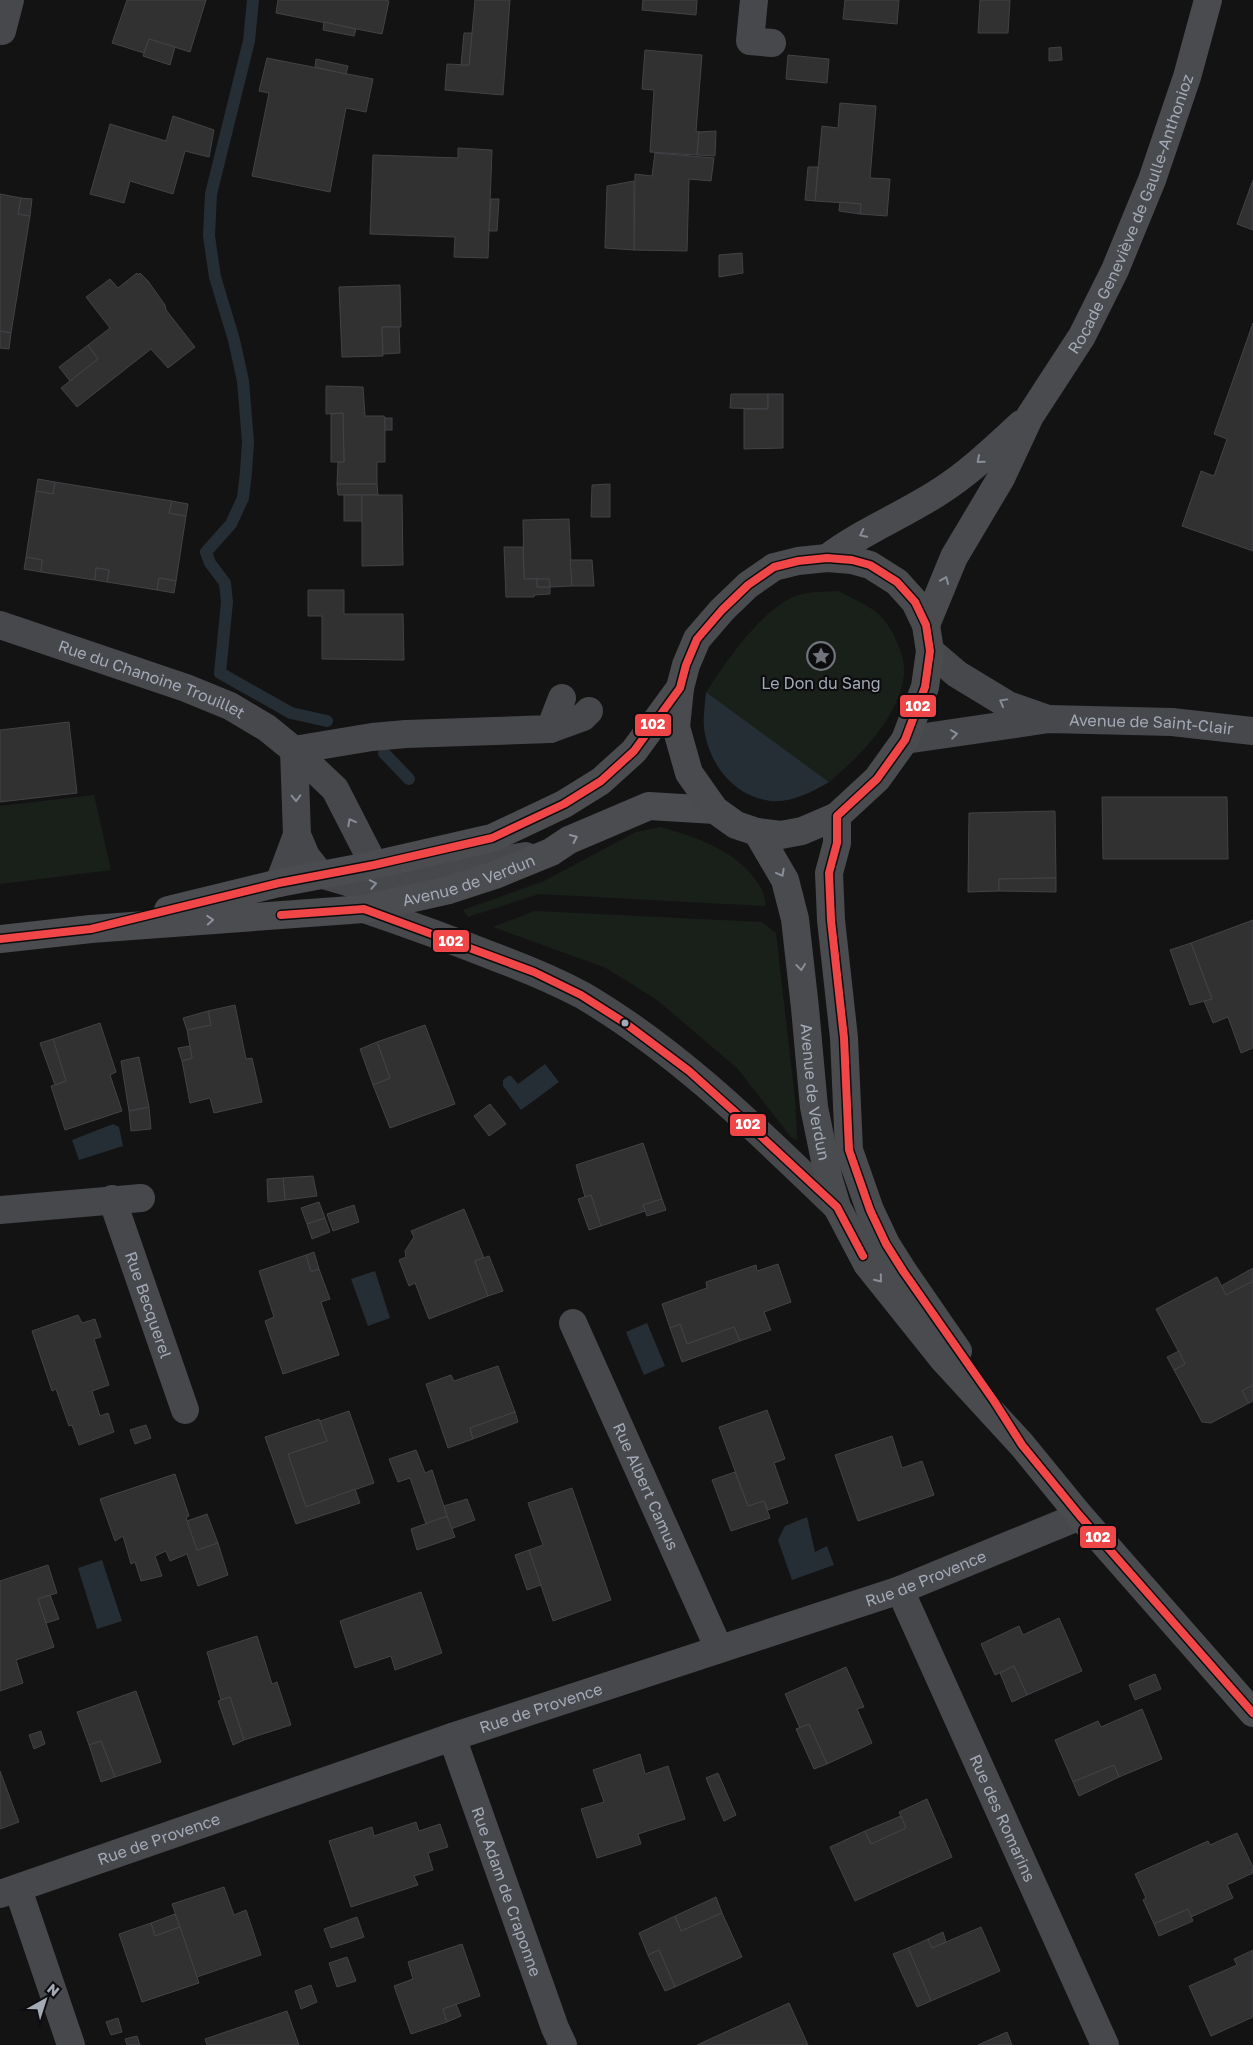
<svg xmlns="http://www.w3.org/2000/svg" width="1253" height="2045" font-family="'Golos Text',sans-serif">
  <style>
    .green { fill: #19201a }
    .water { fill: #262e35 }
    .lines { fill: none; stroke-linecap: round; stroke-linejoin: round }
    .stream { stroke: #262e35; stroke-width: 12 }
    .building { fill: #313132; stroke: #424347 }
    .street { stroke: #47484c; stroke-width: 28 }
    .secondary { stroke: #4b4c50; stroke-width: 28 }
    .primary { stroke: #494b4e; stroke-width: 28 }
    .bus-1-casing { stroke: #0d0d0f; stroke-width: 11 }
    .bus-1 { stroke: #f04648; stroke-width: 8 }
    .oneway { stroke: #888d96 }
    .oneway2 { stroke: #878c96 }
    .oneway3 { stroke: #8d929c }
    .bus-dot { fill: #a3a9b5; stroke: #0d0d0f; stroke-width: 2 }
    .labels { text-anchor: middle; dominant-baseline: central; stroke-width: 4.5; stroke-linejoin: round; paint-order: stroke }
    .street-label { font-size: 16px; fill: #a3a9b5; stroke: #0d0d0f }
    .poi-label { font-size: 16px; fill: #a3a9b5; stroke: #0d0d0f }
    .line-badge { stroke: #0d0d0f; stroke-width: 2 }
    .badge-label { font-size: 14px; text-anchor: middle; font-weight: bold; fill: #fff }
  </style>
  <rect width="100%" height="100%" fill="#131313"/>
  <!-- green -->
  <g class="green">
    <path d="M838,591c12,6 25,12 37,20 10,8 19,22 23,34 2,5 4,10 5,15 9,44 -43,97 -74,122l-123,-90c21,-31 56,-85 93,-97 12,-4 26,-3 39,-4z"/>
    <path d="M94,795l17,75 -111,14v-78z"/>
    <path d="M660,827c37,10 81,25 101,61 3,5 4,12 5,18l-227,-12 -71,23 -5,-7 81,-29 92,-49z"/>
    <path d="M535,911l227,11 14,11 19,166 2,41 -6,-3 -54,-69 -80,-68 -51,-32 -113,-41z"/>
  </g>
  <!-- water -->
  <g class="water">
    <path d="M706,692l123,90c-17,10 -38,21 -58,19 -35,-4 -60,-34 -66,-67 -3,-13 0,-29 1,-42z"/>
    <path d="M545,1064l14,18 -38,28 -18,-24v-6l5,-4h3l7,8z"/>
    <path d="M113,1124l6,3 4,19 -44,14 -7,-20z"/>
    <path d="M375,1271l15,47 -22,8 -17,-47z"/>
    <path d="M647,1323l18,43 -21,9 -18,-43z"/>
    <path d="M807,1517l8,35 12,-6 7,19 -42,15 -14,-40 7,-14z"/>
    <path d="M102,1560l20,61 -25,8 -19,-61z"/>
  </g>
  <g class="lines">
    <!-- stream -->
    <g class="stream">
      <path d="M253,0l-4,41 -38,153 -2,42 6,41 19,63 9,41 5,61 -2,30 -3,26 -12,26 -25,28 4,11 15,20 2,19 -7,71 71,40 36,8"/>
      <path d="M384,753l25,26"/>
    </g>
  </g>
  <!-- building -->
  <g class="building">
    <path d="M127,0h79l-16,52 -41,-13 -5,14 -32,-10z"/>
    <path d="M278,0h107l4,1 -7,33 -106,-21z"/>
    <path d="M475,0h35l-7,95 -58,-5 2,-26 22,1z"/>
    <path d="M643,0h54l-1,15 -54,-5z"/>
    <path d="M845,0h54l-2,24 -54,-5z"/>
    <path d="M980,0h30l-2,33h-30z"/>
    <path d="M324,22l32,7 -2,7 -31,-6z"/>
    <path d="M464,33h8l-3,32h-8z"/>
    <path d="M149,39l26,8 -5,18 -27,-9z"/>
    <path d="M1061,47l1,13 -13,1v-13z"/>
    <path d="M645,50l57,5 -6,76 3,1 -2,23 -47,-3 4,-62 -12,-1z"/>
    <path d="M788,55l41,4 -2,24 -41,-4z"/>
    <path d="M267,58l106,21 -7,33 -20,-4 -16,84 -78,-16 17,-83 -10,-2z"/>
    <path d="M316,59l32,7 -2,8 -31,-7z"/>
    <path d="M840,103l36,3 -6,72 20,1 -3,37 -27,-2 1,-10 -46,-3 7,-75 16,2z"/>
    <path d="M173,116l41,14 -5,27 -24,-6 -12,43 -43,-13 -6,22 -34,-9 20,-70 56,17z"/>
    <path d="M716,131l-1,25 -18,-1 2,-23z"/>
    <path d="M458,148l34,2 -4,108 -34,-1 1,-20 -85,-3 3,-79 85,3z"/>
    <path d="M655,153l59,5 -3,23 -22,-2 -2,72 -53,-1 1,-76 17,2z"/>
    <path d="M808,167h10l-3,34 -10,-1z"/>
    <path d="M1253,180v50l-16,-6z"/>
    <path d="M634,181v69l-29,-2 2,-62z"/>
    <path d="M0,194l21,4 -3,16 12,2 -19,117 -11,-2z"/>
    <path d="M21,198l11,1 -2,17 -12,-2z"/>
    <path d="M491,199h8l-2,32h-8z"/>
    <path d="M840,202l21,2 -1,10 -21,-3z"/>
    <path d="M742,253l1,20 -24,4v-22z"/>
    <path d="M137,273l2,2 1,-2 8,8 17,24 1,5 29,37 -27,21 -17,-19 -74,58 -16,-19 37,-29 -10,-14 22,-17 -24,-31 24,-18 8,9z"/>
    <path d="M400,285l1,42h-19l1,29 -41,1 -3,-70z"/>
    <path d="M1253,323v228l-71,-25 19,-55 13,5 13,-37 -13,-5z"/>
    <path d="M382,327h17l1,26 -17,1z"/>
    <path d="M0,331l11,2 -2,16 -9,-1z"/>
    <path d="M88,345l10,14 -28,22 -11,-14z"/>
    <path d="M326,386l37,1 2,29h19l1,2v44h-8v22h-40l1,-22h6l-1,-49 -17,1z"/>
    <path d="M731,394h37v15l-38,-1z"/>
    <path d="M768,394h15v54l-39,1v-40h24z"/>
    <path d="M343,413l1,49h-13v-48z"/>
    <rect x="385" y="418" width="7" height="12"/>
    <path d="M38,479l17,3 -2,12 -17,-3z"/>
    <path d="M55,482l117,19 -3,12 17,3 -10,65 -17,-3 -2,12 -50,-8 2,-12 -13,-2 -1,12 -54,-8 1,-12 -16,-3 10,-66 17,3z"/>
    <path d="M337,484h40l1,11h-40z"/>
    <path d="M610,484v33h-19l1,-32z"/>
    <rect x="344" y="495" width="18" height="26"/>
    <path d="M362,495h40l1,70 -41,1z"/>
    <path d="M172,501l16,3 -2,12 -17,-3z"/>
    <path d="M569,519l3,67 -22,1 -1,-8h-25l-1,-59z"/>
    <path d="M504,547h19l1,32h13v8h13v7l-16,1v2h-28z"/>
    <path d="M26,557l16,3 -1,12 -17,-3z"/>
    <path d="M570,560h22l2,26h-22z"/>
    <path d="M96,568l13,2 -2,12 -12,-2z"/>
    <path d="M159,578l17,3 -2,12 -17,-3z"/>
    <path d="M537,579h12l1,8h-13z"/>
    <path d="M308,590h36v24h59l1,46 -82,-1v-43h-14z"/>
    <path d="M69,722l8,71 -77,9v-72z"/>
    <path d="M1102,797h125l1,62h-125z"/>
    <path d="M1055,811l1,67 -57,1v12l-31,1 1,-79z"/>
    <path d="M1056,878v14l-57,-1v-12z"/>
    <path d="M1253,920v128l-12,5 -13,-36 -15,6 -9,-22 8,-2 -21,-56z"/>
    <path d="M1191,943l21,56 -22,6 -20,-55z"/>
    <path d="M235,1005l11,54 6,-1 10,44 -48,11 -4,-15 -20,5 -8,-42 10,-3 -5,-28 24,-5 -3,-14z"/>
    <path d="M208,1011l3,14 -24,5 -4,-12z"/>
    <path d="M100,1023l16,49 -6,3 12,36 -57,19 -14,-44 15,-5 -13,-42z"/>
    <path d="M425,1025l30,79 -65,24 -17,-43 17,-7 -13,-36z"/>
    <path d="M53,1039l13,42 -11,4 -15,-42z"/>
    <path d="M377,1042l13,36 -17,7 -13,-36z"/>
    <path d="M190,1046l2,12 -10,3 -4,-13z"/>
    <path d="M139,1057l10,50 -20,4 -8,-50z"/>
    <path d="M490,1104l16,20 -17,12 -15,-20z"/>
    <path d="M149,1107l2,22 -20,2 -2,-20z"/>
    <path d="M643,1143l19,56 -19,6 2,6 -44,15 -10,-31 -6,2 -9,-32z"/>
    <path d="M313,1176l4,20 -32,4 -2,-22z"/>
    <path d="M283,1178l2,22 -17,2 -1,-23z"/>
    <path d="M591,1195l10,31 -12,4 -11,-31z"/>
    <path d="M662,1199l4,11 -19,6 -4,-11z"/>
    <path d="M319,1202l6,16 -18,6 -6,-16z"/>
    <path d="M354,1205l5,17 -26,9 -6,-17z"/>
    <path d="M464,1209l20,49 -9,3 13,35 -59,23 -14,-36 -6,3 -10,-26 7,-3 -1,-6 9,-14 -3,-6z"/>
    <path d="M325,1218l5,14 -18,7 -5,-15z"/>
    <path d="M314,1252l5,17 -8,3 -5,-17z"/>
    <path d="M306,1255l5,17 8,-3 11,30 -9,3 18,53 -56,19 -18,-53 9,-4 -15,-46z"/>
    <path d="M489,1256l14,35 -15,5 -13,-35z"/>
    <path d="M778,1264l13,38 -27,10 7,18 -31,11 -6,-14 -47,17 -7,-20 -10,4 -8,-24 45,-16 -1,-6 50,-17 1,6z"/>
    <path d="M1253,1268v13l-27,14 -5,-9z"/>
    <path d="M1217,1277l9,18 27,-14v104l-11,6 7,12 -38,20 -9,-1 -28,-52 11,-6 -29,-55z"/>
    <path d="M78,1315l4,8 13,-4 6,18 -7,2 15,46 -17,6 8,25 8,-3 6,19 -35,13 -7,-20 -3,1 -13,-37 -4,2 -20,-60z"/>
    <path d="M680,1324l7,20 47,-17 6,14 -58,21 -12,-34z"/>
    <path d="M1179,1351l6,13 -11,6 -7,-13z"/>
    <path d="M498,1366l17,46 -45,16 3,11 -25,9 -22,-64 25,-9 3,6z"/>
    <path d="M1253,1385v16l-4,2 -7,-12z"/>
    <path d="M767,1410l18,49 -11,4 14,40 -20,7 -4,-9 -16,5 -29,-79z"/>
    <path d="M349,1411l25,72 -68,24 -18,-53 39,-13 -7,-20z"/>
    <path d="M515,1412l3,10 -45,17 -3,-11z"/>
    <path d="M319,1419l8,22 -39,13 18,53 49,-18 5,14 -64,21 -31,-87z"/>
    <path d="M146,1425l5,13 -16,6 -5,-14z"/>
    <path d="M892,1436l10,32 20,-7 12,34 -76,26 -23,-66z"/>
    <path d="M416,1450l9,23 7,-3 15,46 -21,8 -16,-46 -12,4 -9,-23z"/>
    <path d="M735,1472l13,34 16,-5 6,17 -39,13 -19,-51z"/>
    <path d="M175,1474l14,42 -3,1 11,33 21,-7 10,32 -30,11 -11,-32 -17,7 -4,-10 -11,5 7,20 -21,5 -6,-19 -4,2 -8,-28 -8,5 -15,-42z"/>
    <path d="M572,1488l39,112 -58,21 -24,-71 14,-5 -15,-42z"/>
    <path d="M467,1499l8,21 -24,9 -7,-23z"/>
    <path d="M207,1514l11,29 -21,7 -10,-29z"/>
    <path d="M447,1516l8,21 -38,13 -6,-21z"/>
    <path d="M529,1550l12,35 -14,5 -12,-35z"/>
    <path d="M48,1565l9,28 -19,6 16,48 -38,13 7,23 -23,8v-110z"/>
    <path d="M421,1592l21,61 -47,17 -4,-14 -36,12 -15,-47z"/>
    <path d="M50,1595l9,24 -13,4 -8,-24z"/>
    <path d="M1059,1618l23,53 -55,24 -13,-29 -19,9 -14,-31 38,-18 4,9z"/>
    <path d="M257,1636l15,48 5,-2 14,43 -47,15 -14,-43 -9,3 -14,-48z"/>
    <path d="M1014,1666l13,29 -15,7 -12,-29z"/>
    <path d="M846,1667l18,40 -7,2 15,34 -45,21 -18,-40 -9,4 -15,-34z"/>
    <path d="M1155,1674l6,15 -26,11 -6,-15z"/>
    <path d="M136,1691l25,71 -46,15 -14,-36 -12,4 -12,-33z"/>
    <path d="M230,1697l14,43 -11,5 -15,-44z"/>
    <path d="M1142,1709l20,50 -43,18 -5,-12 -41,17 -18,-42 43,-19 3,6z"/>
    <path d="M809,1724l18,40 -13,5 -18,-40z"/>
    <path d="M41,1731l4,13 -11,5 -5,-14z"/>
    <path d="M101,1741l14,36 -14,5 -12,-37z"/>
    <path d="M640,1754l5,20 23,-8 17,53 -47,15 3,10 -44,14 -16,-49 23,-7 -11,-32z"/>
    <path d="M1114,1765l5,12 -40,19 -6,-14z"/>
    <path d="M0,1771l19,51 -19,7z"/>
    <path d="M718,1773l18,42 -12,6 -18,-43z"/>
    <path d="M927,1799l25,58 -97,44 -25,-54 35,-16 6,13 35,-16 -7,-16z"/>
    <path d="M901,1816l5,12 -35,16 -6,-13z"/>
    <path d="M416,1822l3,9 21,-7 8,23 -20,6 5,17 -19,6 4,9 -67,22 -22,-66 43,-14 2,9z"/>
    <path d="M1237,1833l16,34v6l-26,12 6,13 -42,19 -3,-8 -34,15 -11,-24 3,-2 -11,-24 73,-33 2,4z"/>
    <path d="M224,1887l10,28 12,-5 15,45 -64,22 -25,-73z"/>
    <path d="M716,1897l6,16 -41,18 -6,-15z"/>
    <path d="M1188,1909l5,12 -34,15 -5,-12z"/>
    <path d="M722,1913l20,44 -67,30 -16,-37 -11,5 -9,-22 36,-17 6,15z"/>
    <path d="M175,1914l5,13 -25,9 -4,-13z"/>
    <path d="M357,1917l7,20 -33,11 -7,-19z"/>
    <path d="M151,1923l4,13 25,-9 19,56 -57,19 -23,-68z"/>
    <path d="M981,1927l19,44 -69,30 -23,-53 20,-9 4,9z"/>
    <path d="M943,1932l3,10 -14,6 -4,-9z"/>
    <path d="M462,1944l18,52 -37,13 4,13 -36,12 -17,-48 19,-7 -5,-17z"/>
    <path d="M908,1948l23,53 -14,6 -24,-53z"/>
    <path d="M659,1950l16,37 -10,4 -17,-36z"/>
    <path d="M1253,1950v67l-42,19 -22,-50 48,-21 -3,-6z"/>
    <path d="M347,1957l9,24 -19,6 -8,-24z"/>
    <path d="M311,1985l6,17 -16,7 -6,-18z"/>
    <path d="M789,2003l19,42h-111z"/>
    <path d="M456,2004l5,12 -14,6 -4,-13z"/>
    <path d="M287,2011l12,34h-92l-2,-6z"/>
    <path d="M118,2018l4,14 -11,3 -5,-13z"/>
    <path d="M1007,2032l5,13h-34z"/>
    <path d="M137,2036l3,9h-13l-2,-6z"/>
  </g>
  <g class="lines">
    <!-- street -->
    <g class="street">
      <path d="M754,0l-4,41 22,2"/>
      <path d="M2,31l8,-31"/>
      <path id="s1" d="M0,625l186,63 44,18 37,22 27,22 41,39 39,76"/>
      <path d="M930,651l27,23 51,31 37,13"/>
      <path d="M550,729l33,-12 6,-6"/>
      <path id="s2" d="M905,740l144,-21 123,3 81,9"/>
      <path d="M294,750l78,-13 34,-3 144,-5 12,-31"/>
      <path d="M297,835l9,21 14,18 41,12 165,-30"/>
      <path d="M279,883l18,-48 -3,-85"/>
      <path d="M364,909c44,15 88,31 131,48 30,11 59,23 87,38 96,56 176,136 255,212"/>
      <path id="s3" d="M112,1199l73,211"/>
      <path d="M0,1210l141,-12"/>
      <path id="s4" d="M573,1323l146,326"/>
      <path id="s5" d="M900,1590l205,455"/>
      <path id="s6" d="M452,1737l103,291 8,17"/>
      <path d="M18,1889l53,156"/>
      <path id="s7" d="M0,1894l452,-157 448,-147 180,-74"/>
    </g>
    <!-- secondary -->
    <g class="secondary">
      <path d="M168,910l111,-27 95,-18 118,-27 72,-34 37,-23 33,-30 46,-63"/>
      <path id="s8" d="M0,939l91,-10 273,-20 85,-19 46,-15 56,-23 18,-12 80,-34 66,4"/>
    </g>
    <!-- primary -->
    <g class="primary">
      <path d="M827,558l25,2 18,5 27,17 18,20 11,23 4,26 -5,36 -20,53 -28,39 -40,37 -35,15 -21,4 -24,-3 -21,-7 -21,-15 -26,-37 -13,-46 4,-39 6,-23 11,-26 25,-29 26,-25 26,-18 24,-6z"/>
      <path d="M827,558c34,-26 75,-42 112,-66 30,-19 56,-44 82,-68"/>
      <path id="s9" d="M926,625l28,-68 47,-79 29,-62 52,-80 33,-66 37,-90 35,-103 21,-77"/>
      <path d="M837,816v27l-8,30 2,47 13,118 5,112 21,60 16,34 17,27 55,80"/>
      <path id="s10" d="M757,832l28,48 10,39 10,89 9,99 15,73 8,27 30,57 76,95 79,86 58,71 173,197"/>
    </g>
    <defs>
      <g id="bus-1">
        <path d="M281,915l83,-6 170,63 47,23 44,28 64,48 48,43 100,93 26,49"/>
        <path d="M0,939l91,-10 188,-46 95,-18 118,-27 72,-34 37,-23 33,-30 46,-63 6,-23 11,-26 25,-29 26,-25 26,-18 24,-6 29,-3 25,2 18,5 27,17 18,20 11,23 4,26 -5,36 -20,53 -28,39 -40,37v27l-8,30 2,47 13,118 5,112 21,60 16,34 17,27 91,130 28,44 58,71 173,197"/>
      </g>
    </defs>
    <!-- bus-1 casing -->
    <use href="#bus-1" class="bus-1-casing"/>
    <!-- bus-1 -->
    <use href="#bus-1" class="bus-1"/>
  </g>
  <!-- one-way arrows -->
  <defs><path id="oneway-chevron" d="M-2-3.5L2.5 0L-2 3.5" fill="none" stroke-width="1.6" stroke-linecap="round" stroke-linejoin="round" transform="scale(1.25)"/></defs>
  <g class="oneway">
    <use href="#oneway-chevron" transform="translate(980 460) rotate(140)"/>
    <use href="#oneway-chevron" transform="translate(863 534) rotate(154)"/>
    <use href="#oneway-chevron" transform="translate(945 580) rotate(-68)"/>
    <use href="#oneway-chevron" transform="translate(781 873) rotate(62)"/>
    <use href="#oneway-chevron" transform="translate(801 967) rotate(83)"/>
    <use href="#oneway-chevron" transform="translate(879 1279) rotate(51)"/>
  </g>
  <g class="oneway2">
    <use href="#oneway-chevron" transform="translate(1003 702) rotate(-151)"/>
    <use href="#oneway-chevron" transform="translate(954 734) rotate(-8)"/>
    <use href="#oneway-chevron" transform="translate(296 798) rotate(88)"/>
    <use href="#oneway-chevron" transform="translate(351 822) rotate(-118)"/>
    <use href="#oneway-chevron" transform="translate(373 884) rotate(-11)"/>
  </g>
  <g class="oneway3">
    <use href="#oneway-chevron" transform="translate(574 838) rotate(-25)"/>
    <use href="#oneway-chevron" transform="translate(210 920) rotate(-4)"/>
  </g>
  <!-- icons -->
  <defs>
    <symbol id="sight-ring" viewBox="-11 -11 22 22"><circle r="9.5" fill="#0d0d0f" stroke="#71747c" stroke-width="1.5"/><path d="M0-6L1.8-2.2L6-1.7L2.9 1.2L3.7 5.4L0 3.3L-3.7 5.4L-2.9 1.2L-6-1.7L-1.8-2.2Z" fill="#71747c"/></symbol>
  </defs>
  <g fill-rule="evenodd">
    <use href="#sight-ring" x="805" y="640" width="32" height="32"/>
  </g>
  <!-- markers -->
  <circle class="bus-dot" cx="625" cy="1023" r="4.5"/>
  <g class="labels">
    <!-- street labels -->
    <g class="street-label">
      <text stroke="none"><textPath href="#s9" startOffset="461">Rocade Geneviève de Gaulle-Anthonioz</textPath></text>
      <text stroke="none"><textPath href="#s1" startOffset="161">Rue du Chanoine Trouillet</textPath></text>
      <text stroke="none"><textPath href="#s2" startOffset="248">Avenue de Saint-Clair</textPath></text>
      <text stroke="none"><textPath href="#s8" startOffset="474">Avenue de Verdun</textPath></text>
      <text stroke="none"><textPath href="#s10" startOffset="270">Avenue de Verdun</textPath></text>
      <text stroke="none"><textPath href="#s3" startOffset="112">Rue Becquerel</textPath></text>
      <text stroke="none"><textPath href="#s4" startOffset="179">Rue Albert Camus</textPath></text>
      <text stroke="none"><textPath href="#s7" startOffset="978">Rue de Provence</textPath></text>
      <text stroke="none"><textPath href="#s7" startOffset="572">Rue de Provence</textPath></text>
      <text stroke="none"><textPath href="#s5" startOffset="250">Rue des Romarins</textPath></text>
      <text stroke="none"><textPath href="#s7" startOffset="168">Rue de Provence</textPath></text>
      <text stroke="none"><textPath href="#s6" startOffset="164">Rue Adam de Craponne</textPath></text>
    </g>
    <!-- poi labels -->
    <g class="poi-label">
      <text x="821" y="683">Le Don du Sang</text>
    </g>
  </g>
  <g class="line-badge">
    <rect x="899" y="694" width="38" height="24" rx="5" fill="#f04648"/>
    <rect x="634" y="713" width="38" height="24" rx="5" fill="#f04648"/>
    <rect x="432" y="929" width="38" height="24" rx="5" fill="#f04648"/>
    <rect x="729" y="1113" width="38" height="24" rx="5" fill="#f04648"/>
    <rect x="1079" y="1525" width="38" height="24" rx="5" fill="#f04648"/>
  </g>
  <g class="badge-label">
    <text x="918" y="711">102</text>
    <text x="653" y="729">102</text>
    <text x="451" y="946">102</text>
    <text x="748" y="1129">102</text>
    <text x="1098" y="1542">102</text>
  </g>
  <!-- north arrow -->
  <g transform="translate(45 2000) rotate(39)" stroke="#0d0d0f" stroke-width="4" paint-order="stroke">
  <path d="M0-4L9 19L0 12L-9 19Z" fill="#a3a9b5"/>
  <text y="-8" font-size="14" font-weight="bold" text-anchor="middle" fill="#a3a9b5">N</text>
  </g>
</svg>
